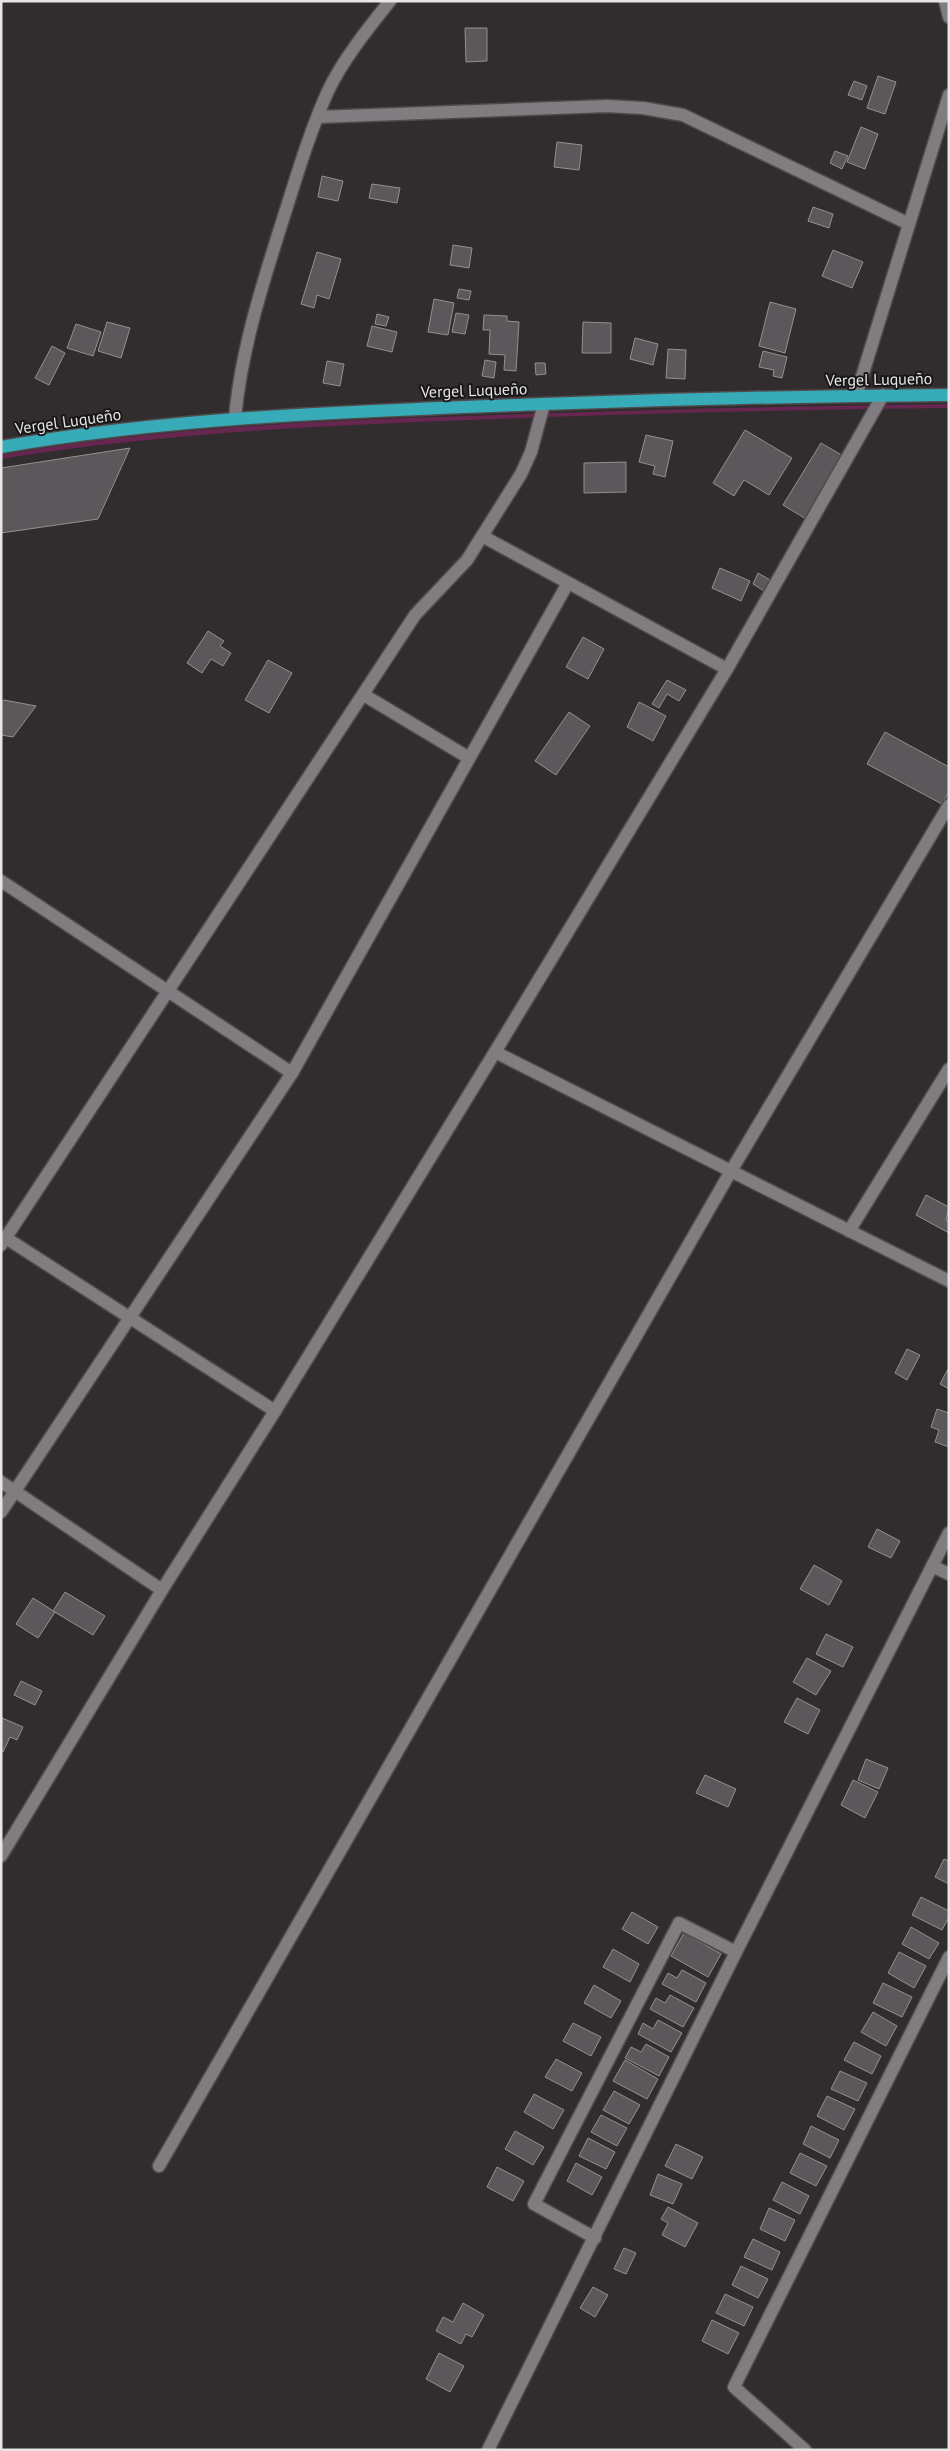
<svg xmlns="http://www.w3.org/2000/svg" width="950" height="2451" font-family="'PT Sans',sans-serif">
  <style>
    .green { fill: #66264f }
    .building { fill: #5c575a; stroke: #948f91 }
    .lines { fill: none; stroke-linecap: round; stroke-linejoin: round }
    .minor-casing { stroke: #4f4b4d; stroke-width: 15 }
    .major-casing { stroke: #4f4b4d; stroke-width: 15 }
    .minor { stroke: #817c7f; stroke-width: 12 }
    .major { stroke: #38abb9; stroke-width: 12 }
    .labels { text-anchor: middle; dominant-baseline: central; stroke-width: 4; stroke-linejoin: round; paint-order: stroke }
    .street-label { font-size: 16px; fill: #e7e5e6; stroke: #181617 }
  </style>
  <rect width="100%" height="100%" fill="#312d2f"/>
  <!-- green -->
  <path class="green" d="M949,404v4c-169,2 -337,6 -506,13 -148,6 -296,14 -442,38v-4c154,-27 310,-34 466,-39 161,-6 321,-10 482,-12z"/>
  <!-- building -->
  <g class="building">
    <path d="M465,28h22v33l-21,1z"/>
    <path d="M878,76l18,6 -11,32 -18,-6z"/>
    <path d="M854,81l13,5 -5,14 -14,-5z"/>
    <path d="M861,127l17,7 -13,35 -18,-7z"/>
    <path d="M557,142l25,3 -3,25 -25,-3z"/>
    <path d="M835,151l13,5 -6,13 -12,-6z"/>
    <path d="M322,176l21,5 -5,20 -20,-4z"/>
    <path d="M372,184l28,4 -3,15 -28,-5z"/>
    <path d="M813,207l20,7 -4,14 -21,-7z"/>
    <path d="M453,245l19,3 -3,20 -19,-3z"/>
    <path d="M833,250l30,12 -11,26 -30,-12z"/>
    <path d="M317,252l24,7 -12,40 -12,-4 -3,13 -13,-4z"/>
    <path d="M459,289l12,2 -2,9 -12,-2z"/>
    <path d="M434,299l20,4 -6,32 -20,-3z"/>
    <path d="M770,302l26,7 -11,44 -26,-7z"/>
    <path d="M456,313l13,2 -4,19 -13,-2z"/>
    <path d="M377,314l12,3 -3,9 -11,-2z"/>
    <path d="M484,315l23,1v5l12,1 -3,49 -12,-1 1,-15 -16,-1 1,-24h-7z"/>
    <path d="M107,322l23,6 -9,30 -23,-7z"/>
    <path d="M583,322l28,1v30h-29z"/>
    <path d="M76,324l25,8 -8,24 -26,-8z"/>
    <path d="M372,326l25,6 -5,20 -25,-6z"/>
    <path d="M635,338l23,6 -5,21 -23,-6z"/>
    <path d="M52,346l13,7 -16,32 -14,-7z"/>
    <path d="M668,349l18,1 -1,29 -19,-1z"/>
    <path d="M763,351l24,6 -5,21 -9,-2 1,-6 -15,-3z"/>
    <path d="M485,360l11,2 -2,16 -12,-2z"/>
    <path d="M327,361l17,3 -4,22 -17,-3z"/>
    <path d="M535,363h10l1,11 -10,1z"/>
    <path d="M745,430l47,28 -23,37 -25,-15 -10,16 -21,-13z"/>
    <path d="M646,435l27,6 -8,36 -12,-3 2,-8 -16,-4z"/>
    <path d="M821,443l24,14 -39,62 -23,-14z"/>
    <path d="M130,448l-32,71 -97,14v-65z"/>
    <path d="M626,462v30l-42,1v-30z"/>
    <path d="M720,568l30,13 -9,20 -29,-13z"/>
    <path d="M758,573l12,7 -6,11 -11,-7z"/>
    <path d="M208,631l16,10 -4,5 11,7 -8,13 -12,-7 -9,14 -15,-10z"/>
    <path d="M583,637l21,12 -16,30 -22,-12z"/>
    <path d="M268,660l24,13 -23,40 -24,-13z"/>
    <path d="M667,680l19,10 -7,11 -12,-7 -8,14 -7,-4z"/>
    <path d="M4,700l32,6 -23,31 -12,-2v-32z"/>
    <path d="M639,702l27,14 -13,25 -26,-14z"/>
    <path d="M569,712l21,14 -34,49 -21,-14z"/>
    <path d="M885,732l64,35v25l-7,12 -75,-40z"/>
    <path d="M926,1195l23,12 -3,13 3,1v12l-33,-18z"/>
    <path d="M907,1349l13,6 -13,25 -12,-7z"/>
    <path d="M948,1369h1v20l-9,-5z"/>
    <path d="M937,1409l12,4v34l-14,-5 4,-12 -8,-3z"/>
    <path d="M877,1529l23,12 -9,17 -23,-11z"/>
    <path d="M814,1565l28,16 -13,24 -29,-16z"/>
    <path d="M65,1592l40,24 -12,19 -40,-24z"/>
    <path d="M33,1598l22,14 -17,26 -22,-14z"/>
    <path d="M826,1634l27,13 -10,20 -27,-13z"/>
    <path d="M807,1658l24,13 -15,24 -23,-13z"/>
    <path d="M21,1681l21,10 -7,14 -21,-10z"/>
    <path d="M797,1698l23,12 -12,24 -24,-12z"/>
    <path d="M2,1718l21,9 -6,13 -7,-3 -7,15 -2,-1z"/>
    <path d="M866,1759l22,9 -9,21 -21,-9z"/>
    <path d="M705,1775l31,14 -8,18 -32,-14z"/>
    <path d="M853,1780l25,12 -13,26 -24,-13z"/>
    <path d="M944,1859l5,2v23l-14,-7z"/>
    <path d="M921,1897l28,14v6l-7,13 -30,-15z"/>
    <path d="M632,1912l26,15 -10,17 -26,-15z"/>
    <path d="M911,1927l28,16 -10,16 -27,-15z"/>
    <path d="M684,1933l37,21 -13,23 -37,-21z"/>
    <path d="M613,1949l26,15 -9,18 -27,-15z"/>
    <path d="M899,1952l27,14 -12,22 -26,-15z"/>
    <path d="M682,1970l24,13 -10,19 -34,-18 6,-11 9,5z"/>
    <path d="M883,1983l29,14 -10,20 -29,-14z"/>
    <path d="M594,1985l27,16 -10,17 -27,-15z"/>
    <path d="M670,1995l24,13 -11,19 -33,-18 6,-11 9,5z"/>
    <path d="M873,2012l24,14 -11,20 -25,-14z"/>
    <path d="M658,2020l24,13 -11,19 -33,-18 5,-11 10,6z"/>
    <path d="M573,2023l28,14 -10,19 -28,-15z"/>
    <path d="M854,2042l27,14 -9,18 -28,-14z"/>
    <path d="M646,2044l23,13 -10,19 -34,-18 6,-11 10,5z"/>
    <path d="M556,2059l26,14 -10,18 -27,-14z"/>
    <path d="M625,2060l33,19 -11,20 -34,-18z"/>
    <path d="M840,2071l27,12 -9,18 -27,-12z"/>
    <path d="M614,2091l26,14 -11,19 -26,-14z"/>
    <path d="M534,2094l30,16 -11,19 -29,-17z"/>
    <path d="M827,2096l28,13 -11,21 -27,-14z"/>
    <path d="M601,2115l26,13 -10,18 -26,-14z"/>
    <path d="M811,2126l28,14 -9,18 -27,-14z"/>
    <path d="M515,2131l29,16 -11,18 -28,-16z"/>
    <path d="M588,2138l27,14 -9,17 -27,-13z"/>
    <path d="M676,2144l27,13 -11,22 -27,-13z"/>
    <path d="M800,2153l27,13 -11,20 -26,-13z"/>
    <path d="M576,2163l26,14 -10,18 -25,-14z"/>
    <path d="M497,2167l27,14 -11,20 -26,-14z"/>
    <path d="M658,2174l24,10 -9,20 -23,-9z"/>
    <path d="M782,2182l27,14 -9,18 -27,-14z"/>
    <path d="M668,2207l30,16 -13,24 -23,-12 6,-12 -7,-4z"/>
    <path d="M769,2208l26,12 -10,21 -25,-12z"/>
    <path d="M753,2239l27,13 -8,18 -28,-13z"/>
    <path d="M624,2248l12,5 -10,21 -12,-5z"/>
    <path d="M741,2266l27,13 -10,19 -26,-13z"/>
    <path d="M593,2287l15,8 -13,22 -15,-9z"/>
    <path d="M725,2294l28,13 -9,19 -28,-13z"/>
    <path d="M463,2303l21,12 -12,22 -6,-3 -5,10 -25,-13 7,-14 10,5z"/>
    <path d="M712,2320l27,13 -11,21 -26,-13z"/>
    <path d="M439,2353l25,13 -14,26 -24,-13z"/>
  </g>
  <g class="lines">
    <defs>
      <g id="minor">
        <path d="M945,1l4,16"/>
        <path d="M318,117l289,-11 36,2 40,7 226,109"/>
        <path d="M856,396l93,-301"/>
        <path d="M235,418c6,-68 28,-136 49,-202 13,-41 26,-85 44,-125 14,-30 41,-64 62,-90"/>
        <path d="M482,536l245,133"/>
        <path d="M364,695l105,63"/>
        <path d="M1,881l291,192"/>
        <path d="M495,1052l454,229"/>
        <path d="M849,1231l100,-162"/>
        <path d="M6,1238l269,173"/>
        <path d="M1,1245l414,-630 52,-55 54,-86 10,-22 13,-48"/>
        <path d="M1,1482l161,108"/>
        <path d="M1,1512l291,-439 276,-490"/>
        <path d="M932,1566l17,8"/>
        <path d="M1,1856l161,-266 113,-179 220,-359 232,-383 156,-274"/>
        <path d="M159,2166l572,-995 218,-366"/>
        <path d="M595,2238l-61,-34 145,-281 57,29"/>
        <path d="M488,2450l248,-498 213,-419"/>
        <path d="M805,2450l-71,-63 215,-430"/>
      </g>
      <path id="major" d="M1,447c180,-31 361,-36 542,-43 135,-5 270,-8 406,-9"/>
    </defs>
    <!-- minor casing -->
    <use href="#minor" class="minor-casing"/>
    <!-- major casing -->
    <use href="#major" class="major-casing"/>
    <!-- minor -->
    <use href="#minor" class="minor"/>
    <!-- major -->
    <use href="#major" class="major"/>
  </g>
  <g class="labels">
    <!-- street labels -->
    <g class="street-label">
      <text transform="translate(879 379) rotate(-1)">Vergel Luqueño</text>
      <text transform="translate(474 390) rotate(-2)">Vergel Luqueño</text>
      <text transform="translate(68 421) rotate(-8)">Vergel Luqueño</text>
    </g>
  </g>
  <!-- border -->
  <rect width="950" height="2451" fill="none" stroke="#e7e5e6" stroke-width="5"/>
</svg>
